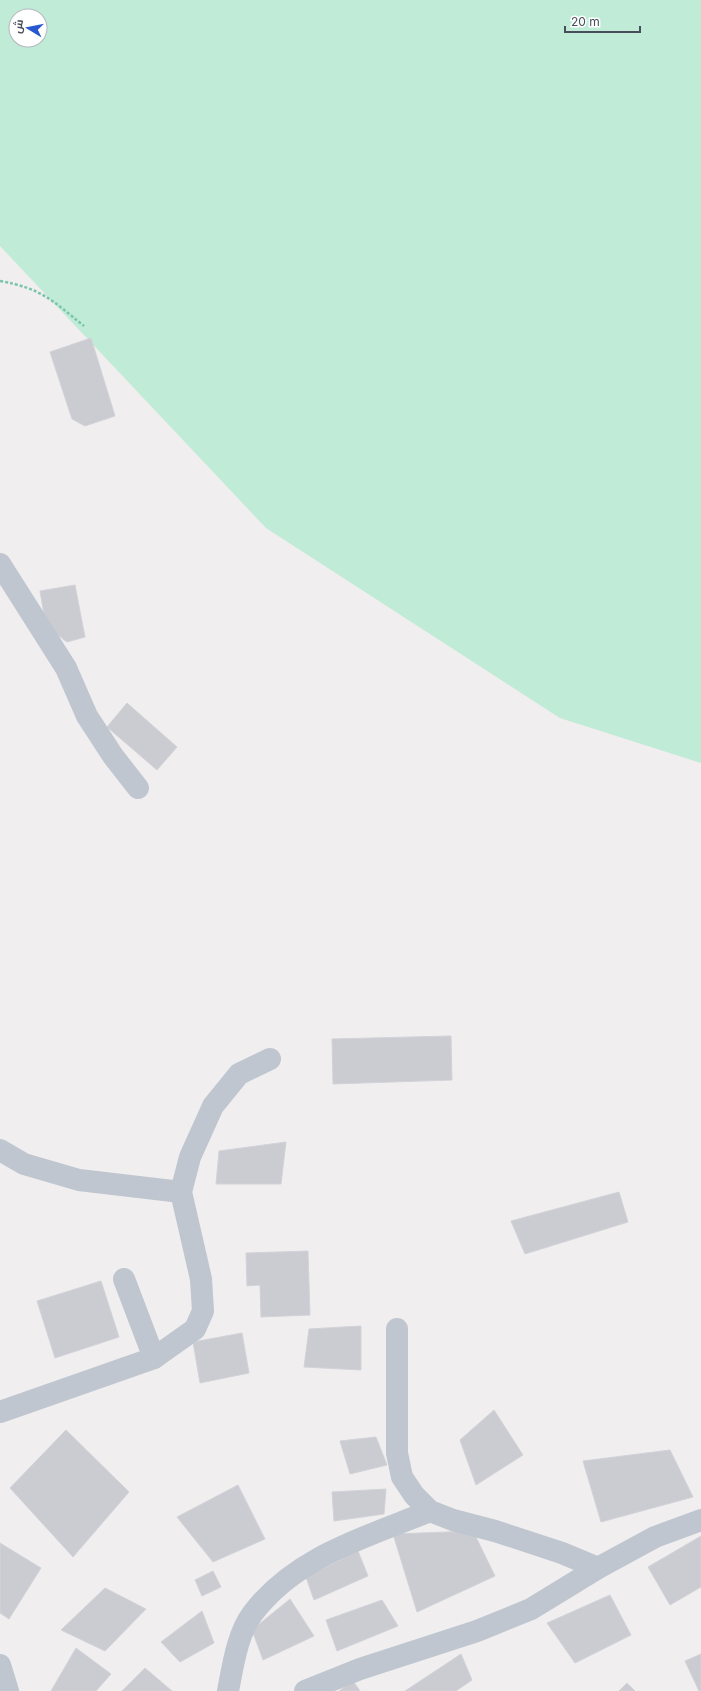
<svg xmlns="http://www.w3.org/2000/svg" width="701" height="1691" font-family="Inter,Cairo,sans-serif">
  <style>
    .green { fill: #bfebd7; fill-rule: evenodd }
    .building { fill: #cbccd2; stroke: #d2d3d9 }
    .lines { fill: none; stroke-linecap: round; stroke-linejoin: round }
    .path { stroke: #7ac5ac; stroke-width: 2.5; stroke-dasharray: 3 2; stroke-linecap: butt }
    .minor { stroke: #bfc6cf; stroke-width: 22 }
  </style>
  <rect width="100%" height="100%" fill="#f0eeee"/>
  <!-- green -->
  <path class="green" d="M0,0h701v763l-141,-45 -294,-190 -266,-282zM16,16h24v24h-24z"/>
  <!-- building -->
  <g class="building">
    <path d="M91,338l24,78 -30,10 -13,-7 -22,-67z"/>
    <path d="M75,585l10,52 -18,5 -21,-16 -6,-35z"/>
    <path d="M127,703l50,44 -20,23 -50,-43z"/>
    <path d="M451,1036l1,44 -119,4 -1,-45z"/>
    <path d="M286,1142l-5,42h-65l3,-33z"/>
    <path d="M619,1192l9,30 -103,32 -14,-33z"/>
    <path d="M308,1251l2,64 -49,2 -1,-32 -13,1 -1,-33z"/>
    <path d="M101,1281l18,56 -64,21 -18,-57z"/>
    <path d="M361,1326v44l-57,-3 5,-38z"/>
    <path d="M242,1333l7,40 -49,10 -7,-41z"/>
    <path d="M494,1410l29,45 -47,30 -16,-45z"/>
    <path d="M66,1430l63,62 -56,65 -63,-69z"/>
    <path d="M376,1437l11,28 -37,9 -10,-33z"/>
    <path d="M670,1450l23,47 -92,25 -18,-61z"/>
    <path d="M238,1485l27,54 -52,23 -36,-45z"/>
    <path d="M386,1489l-2,25 -50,7 -2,-29z"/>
    <path d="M473,1531l22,45 -78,36 -24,-78z"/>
    <path d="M701,1536v51l-31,18 -22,-38z"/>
    <path d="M0,1543l41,25 -32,51 -9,-6z"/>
    <path d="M358,1551l10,25 -54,24 -8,-23z"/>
    <path d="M213,1571l8,16 -19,9 -7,-16z"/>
    <path d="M105,1588l41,21 -41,42 -44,-21z"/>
    <path d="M610,1595l21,40 -56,28 -28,-40z"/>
    <path d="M290,1599l24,37 -51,24 -11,-30z"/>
    <path d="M382,1600l16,26 -61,25 -11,-31z"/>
    <path d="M202,1611l12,32 -34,19 -19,-20z"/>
    <path d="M76,1648l35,26 -15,17h-45z"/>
    <path d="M461,1654l11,26 -16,11h-51z"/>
    <path d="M701,1654v37h-2l-14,-30z"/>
    <path d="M145,1668l27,23h-50z"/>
    <path d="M353,1681l7,10h-21z"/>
    <path d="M627,1683l8,8h-16z"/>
  </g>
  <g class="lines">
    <!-- path -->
    <path class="path" d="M0,281c41,7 53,20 84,45"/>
    <!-- minor -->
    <g class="minor">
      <path d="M0,564l66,104 21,48 26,40 25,32"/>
      <path d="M0,1150l24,14 55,16 102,12"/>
      <path d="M397,1329v124l5,24 12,18 16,16 23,9 42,11 67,22 36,15"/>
      <path d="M154,1358l41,-29 8,-18 -2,-32 -20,-87 9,-35 23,-51 26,-32 31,-15"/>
      <path d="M0,1412l154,-54 -30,-79"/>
      <path d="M0,1665l8,26"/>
      <path d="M228,1691c5,-25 9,-57 25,-78 43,-57 114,-76 177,-102"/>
      <path d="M305,1691l55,-22 117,-38 54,-22 67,-41 57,-31 46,-17"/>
    </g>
  </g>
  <!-- north arrow -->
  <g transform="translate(28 28) rotate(280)"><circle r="19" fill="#ffffff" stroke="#b5b8bd"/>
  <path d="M0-3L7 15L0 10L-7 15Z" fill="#2858d0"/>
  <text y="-6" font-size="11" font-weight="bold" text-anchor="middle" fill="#474e59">ش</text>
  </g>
  <!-- scale -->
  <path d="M565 26v6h75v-6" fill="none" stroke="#474e59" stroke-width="2"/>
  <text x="571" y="26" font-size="12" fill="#474e59" stroke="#ffffff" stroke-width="3" paint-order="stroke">20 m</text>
</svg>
